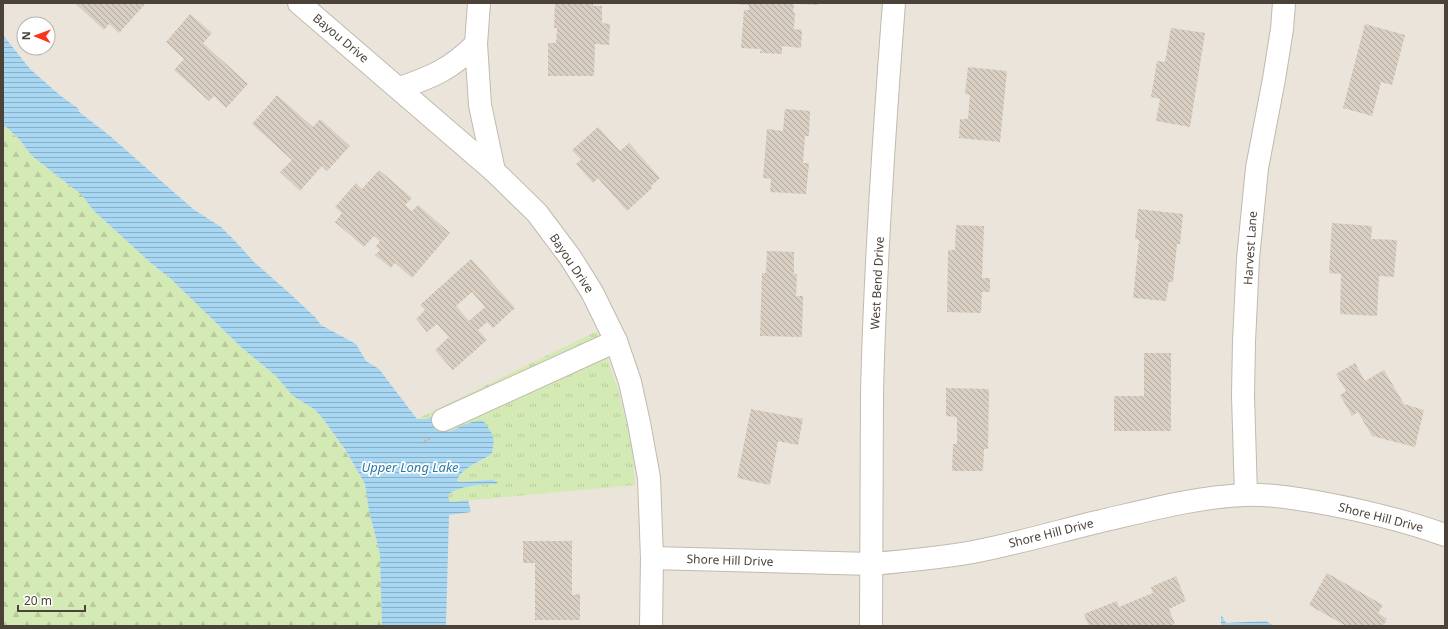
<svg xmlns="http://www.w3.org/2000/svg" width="1448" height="629" font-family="'Noto Sans',sans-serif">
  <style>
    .residential { fill: #eae4da; fill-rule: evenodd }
    .forest { fill: url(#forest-firs) }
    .park { fill: url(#park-tufts) }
    .water { fill: url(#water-rules) }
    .building { fill: url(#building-back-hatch); fill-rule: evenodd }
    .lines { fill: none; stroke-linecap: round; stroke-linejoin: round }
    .minor-casing { stroke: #c2baae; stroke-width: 24 }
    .path { stroke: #c4b59f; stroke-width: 2.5; stroke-dasharray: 2 2; stroke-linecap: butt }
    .minor { stroke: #fff; stroke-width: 22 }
    .labels { text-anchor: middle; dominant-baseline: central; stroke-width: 3.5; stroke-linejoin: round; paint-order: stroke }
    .street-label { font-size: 12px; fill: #4b4339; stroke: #fff }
    .water-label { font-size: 13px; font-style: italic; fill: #2b7aaa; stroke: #fff }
  </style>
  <defs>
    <pattern id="forest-firs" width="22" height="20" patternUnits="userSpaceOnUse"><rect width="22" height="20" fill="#d4eab4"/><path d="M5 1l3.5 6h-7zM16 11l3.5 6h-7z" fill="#b8ca9c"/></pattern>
    <pattern id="park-tufts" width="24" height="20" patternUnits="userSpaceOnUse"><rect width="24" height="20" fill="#d4eab4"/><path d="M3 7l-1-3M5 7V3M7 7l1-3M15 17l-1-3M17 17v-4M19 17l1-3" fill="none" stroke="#b8ca9c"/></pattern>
    <pattern id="water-rules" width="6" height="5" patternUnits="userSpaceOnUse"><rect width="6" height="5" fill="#a8d7f3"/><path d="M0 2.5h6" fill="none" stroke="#8bb0c6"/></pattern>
    <pattern id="building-back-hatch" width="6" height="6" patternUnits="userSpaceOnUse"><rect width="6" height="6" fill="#d8cec1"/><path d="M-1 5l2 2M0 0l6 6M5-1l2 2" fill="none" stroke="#b1a99e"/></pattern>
  </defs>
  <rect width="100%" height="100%" fill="#f6f3ec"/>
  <!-- residential -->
  <path class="residential" d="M3,3h1442v623h-1442zM24,24h24v24h-24z"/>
  <!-- forest -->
  <path class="forest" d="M3,124l16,16 13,16 50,39 11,15 59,54 18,14 71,69 35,29 23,24 15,9 7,7 24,35 20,33 4,27 11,43 2,72h-379z"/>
  <!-- park -->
  <path class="park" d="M597,331l21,58 14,57 3,39 -184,17 -2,-1 -1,-6c8,-9 36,-11 48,-11l-17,-3 -18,1 -4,-1c4,-13 20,-17 30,-23l-21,-34 -17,8 -8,-18 -15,5h-9z"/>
  <!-- water -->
  <g class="water">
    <path d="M3,35l27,34 32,28 17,12 -1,2 32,25 83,73 28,18 15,15 18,20 33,29 28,26 6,8 35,19 10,17 13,8 38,50h9l15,-5 8,18c7,-3 26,-14 34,-11 3,2 4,5 6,8 6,8 5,14 3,24 -10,9 -31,14 -35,28l4,1 31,-2 6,2 -2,2c-12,0 -40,2 -48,11l1,6 2,1 17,-2 3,12 -22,3 -3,110 7,1h-71l-2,-72 -11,-43 -4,-27 -19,-33 -25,-35 -7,-7 -21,-13 -17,-20 -35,-29 -71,-69 -18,-14 -59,-54 -11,-15 -50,-39 -13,-17 -16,-15z"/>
    <path d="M1221,616h1l4,7 40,-2 8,5h-53z"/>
  </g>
  <!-- building -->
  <g class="building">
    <path d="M75,3h71l-27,30 -10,-9 -5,6z"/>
    <path d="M555,3h38v3h9v17l8,1 -1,21 -14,-1 -1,32h-46v-33h8l1,-15h-3z"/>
    <path d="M736,3h58l-1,9 2,1 -1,16 8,1 -1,18 -19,-2v8l-22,-1 1,-4 -20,-1 3,-38h5v-5l-13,-1z"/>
    <path d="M800,3h18v2l-19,-1z"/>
    <path d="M190,14l22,19 -9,10 45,41 -22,24 -12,-12 -5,5 -35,-31 10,-11 -18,-17z"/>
    <path d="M1365,24l40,11 -13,50 -11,-3 -9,34 -29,-8z"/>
    <path d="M1171,28l34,5 -15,94 -34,-6 4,-22 -9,-2 6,-36 8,1z"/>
    <path d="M968,67l39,4 -7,71 -41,-4 1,-19h8l2,-24 -5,-1z"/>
    <path d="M277,95l36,32 7,-8 30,27 -23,25 -5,-5 -22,25 -20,-19 12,-12 -40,-36z"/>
    <path d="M785,109l25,2 -1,25h-4l-2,27h6l-3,31 -36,-2 1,-13 -8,-1 4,-49 16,2z"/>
    <path d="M598,127l22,24 9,-8 31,35 -9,8 1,2 -25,23 -29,-33 -5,5 -17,-19 5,-4 -9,-10z"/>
    <path d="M379,170l33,28 -7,7 7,6 6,-6 32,28 -38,45 -17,-15 -4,5 -16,-13 5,-5 -4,-4 4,-5 -6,-5 -10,11 -29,-25 7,-9 -7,-6 21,-24 6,6z"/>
    <path d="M1138,209l45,5 -3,30h-3l-4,38h-4l-3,19 -33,-3 6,-58 -4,-1z"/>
    <path d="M1332,223l40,3 -1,13 26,1 -3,37 -15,-1 -2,40 -37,-2 1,-40 -12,-1z"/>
    <path d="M956,225l28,1 -2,52h8v14h-8l-1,21 -34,-1 1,-62h7z"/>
    <path d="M767,251l27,1v22h3l-1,22h7l-1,41 -42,-1 2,-63h4z"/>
    <path d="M471,259l44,49 -22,20 -6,-6 -9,8 9,10 -34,30 -18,-20 14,-13 -12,-13 -10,8 -11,-13 9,-9 -5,-5zM472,292l13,15 -16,14 -13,-15z"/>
    <path d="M1144,353h27v78h-57v-35h30z"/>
    <path d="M1355,363l10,18 19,-11 20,34 20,6 -9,37 -43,-11 -14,-24 -6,4 -12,-21 6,-4 -10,-17z"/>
    <path d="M946,388l43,1 -1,60h-4l-1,22h-31l1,-27h4v-27l-11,-1z"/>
    <path d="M751,409l52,10 -5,26 -20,-4 -8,44 -33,-7z"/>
    <path d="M523,541h49v54l8,-1v26h-45v-57h-12z"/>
    <path d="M1327,573l56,32 -5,8 9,6 -4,7h-37l-37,-21z"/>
    <path d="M1176,576l10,25 -17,8 6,15 -5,2h-81l-5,-12 33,-13 2,6 34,-14 -2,-6z"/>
  </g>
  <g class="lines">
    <defs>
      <g id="minor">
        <path d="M299,3l195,168 43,42 33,44 22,35 24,49 14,41 9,41 10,55 3,80 -1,68"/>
        <path d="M479,3l-3,41 4,61 14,66"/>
        <path d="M400,88c32,-11 51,-19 76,-44"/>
        <path d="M443,420l173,-79"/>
        <path d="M1246,495l-3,-99 1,-55 4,-82 9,-91 17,-89 8,-50 2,-26"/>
        <path d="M652,558l220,6c34,-3 68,-6 101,-12 42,-8 83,-20 124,-30 48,-11 98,-25 148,-27 24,-1 48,3 72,7 44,8 86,18 128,33"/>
        <path d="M871,626c1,-77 0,-155 1,-232 3,-130 12,-261 22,-391"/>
      </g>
    </defs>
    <!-- minor casing -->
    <use href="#minor" class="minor-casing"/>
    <!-- path -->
    <path class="path" d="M421,443l10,-5"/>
    <!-- minor -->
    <use href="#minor" class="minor"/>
  </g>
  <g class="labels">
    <!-- street labels -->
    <g class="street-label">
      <text transform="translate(341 38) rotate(40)">Bayou Drive</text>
      <text transform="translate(1250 248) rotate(-86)">Harvest Lane</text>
      <text transform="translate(572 263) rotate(56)">Bayou Drive</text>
      <text transform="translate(877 283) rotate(-87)">West Bend Drive</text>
      <text transform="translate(1381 517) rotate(14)">Shore Hill Drive</text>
      <text transform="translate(1051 533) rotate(-14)">Shore Hill Drive</text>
      <text transform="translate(730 560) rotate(2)">Shore Hill Drive</text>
    </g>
    <!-- water labels -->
    <g class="water-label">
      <text x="410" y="467">Upper Long Lake</text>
    </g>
  </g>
  <!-- border -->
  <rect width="1448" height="629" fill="none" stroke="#4b4339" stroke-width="8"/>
  <!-- north arrow -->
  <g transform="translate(36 36) rotate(271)"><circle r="19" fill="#ffffff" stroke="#b7b4b0"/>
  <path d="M0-3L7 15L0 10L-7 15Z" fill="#fe331b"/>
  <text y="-6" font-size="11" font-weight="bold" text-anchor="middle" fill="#4b4339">N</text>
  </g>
  <!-- scale -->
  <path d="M18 605v6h67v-6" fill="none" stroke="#4b4339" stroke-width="2"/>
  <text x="24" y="605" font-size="12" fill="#4b4339" stroke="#ffffff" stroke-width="3" paint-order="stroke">20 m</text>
</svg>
